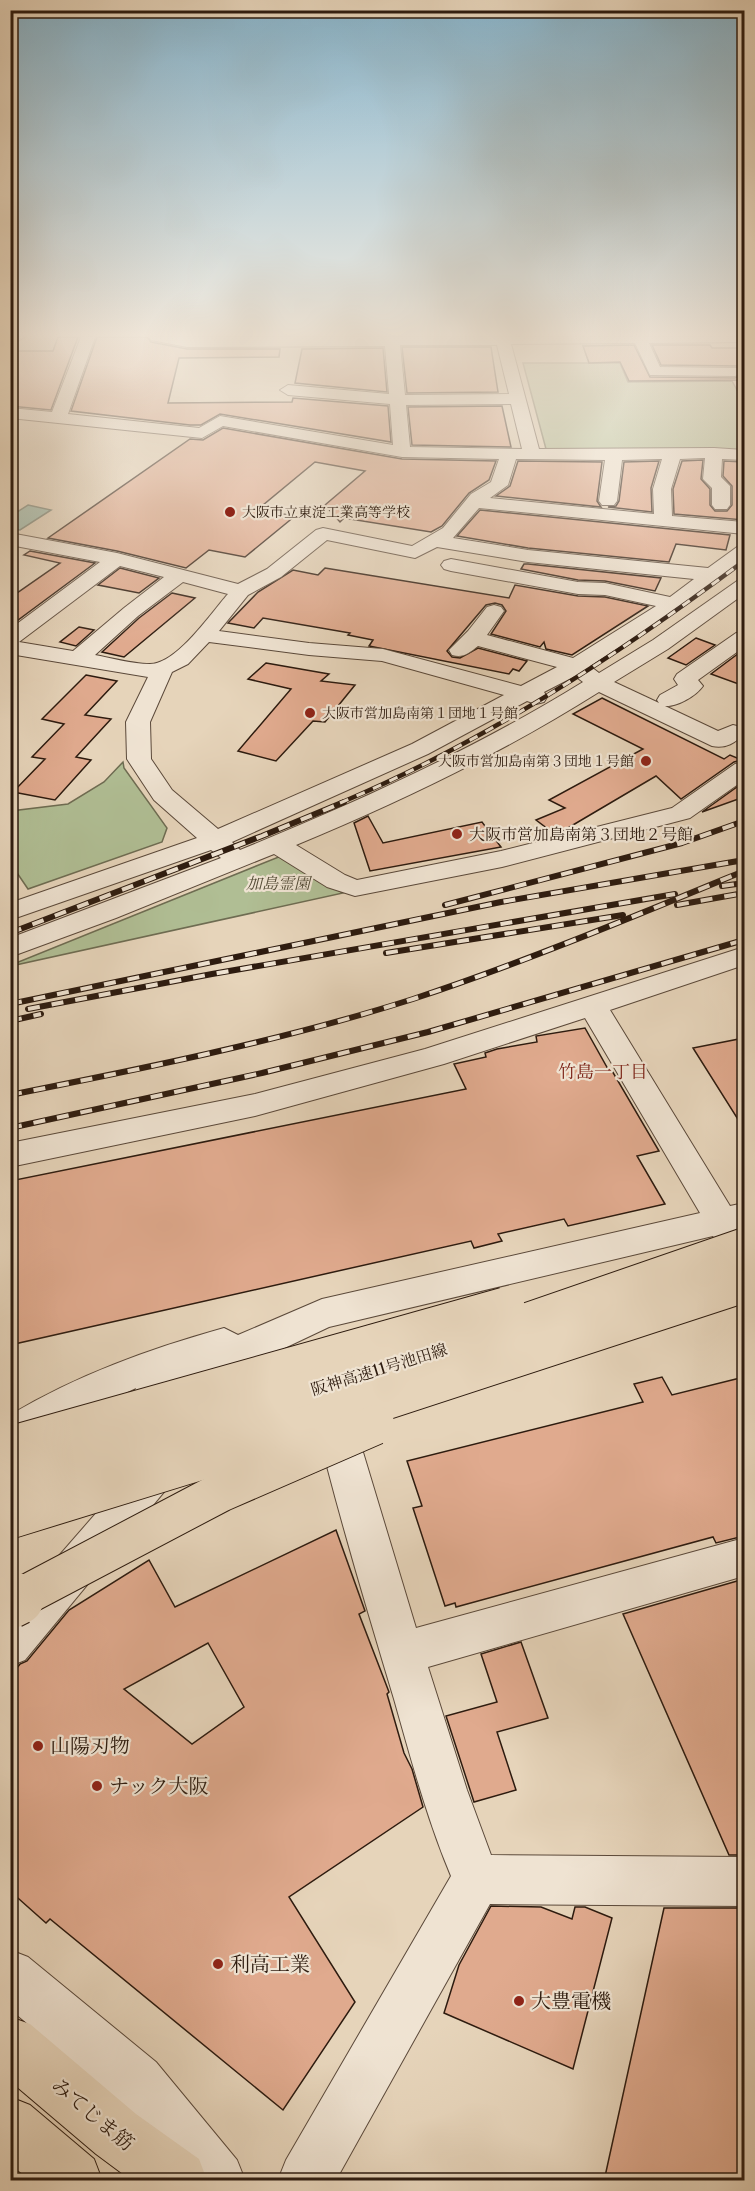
<svg xmlns="http://www.w3.org/2000/svg" width="755" height="2191" font-family="'Libre Caslon Text','Noto Serif JP',serif">
  <style>
    .green { fill: #b0be94; stroke: #6e6c52; stroke-width: 1.5 }
    .water { fill: #97b9aa; stroke: #6d7a6c; stroke-width: 1.5 }
    .building { fill: #e0aa8e; stroke: #2d1b0f; stroke-width: 1.5; fill-rule: evenodd }
    .lines { fill: none; stroke-linecap: round; stroke-linejoin: round }
    .minor-casing { stroke: #5b493a; stroke-width: 2 }
    .major-casing { stroke: #2d1b0f; stroke-width: 2 }
    .minor { fill: #efe3d2; fill-rule: evenodd }
    .major { fill: #e6d4ba; fill-rule: evenodd }
    .rail-far1-casing { stroke: #2d1b0f; stroke-width: 4.5 }
    .rail-casing { stroke: #2d1b0f; stroke-width: 6 }
    .rail-far1 { stroke: #efe3d2; stroke-width: 3; stroke-dasharray: 9; stroke-linecap: butt }
    .rail { stroke: #efe3d2; stroke-width: 4; stroke-dasharray: 12; stroke-linecap: butt }
    .highway-bridge-far1-casing { stroke: #2d1b0f; stroke-width: 41; stroke-linecap: butt }
    .highway-bridge-casing { stroke: #2d1b0f; stroke-width: 53; stroke-linecap: butt }
    .highway-bridge-far1 { stroke: #e6d4ba; stroke-width: 39 }
    .highway-bridge { stroke: #e6d4ba; stroke-width: 51 }
    .poi-dot { fill: #8f2418; stroke: #efe3d2; stroke-width: 2 }
    .labels { text-anchor: middle; dominant-baseline: central; stroke-width: 4.5; stroke-linejoin: round; paint-order: stroke }
    .far-poi-label { font-size: 14px; fill: #2d1b0f; stroke: #efe3d2; text-anchor: start }
    .poi-label { font-size: 16px; fill: #2d1b0f; stroke: #efe3d2; text-anchor: start }
    .park-label { font-size: 16px; font-style: italic; fill: #544c37; stroke: #efe3d2 }
    .street-label { font-size: 16px; fill: #2d1b0f; stroke: #efe3d2 }
    .neighbourhood-label { font-size: 18px; fill: #7a1f14; stroke: #efe3d2 }
    .near-poi-label { font-size: 20px; fill: #2d1b0f; stroke: #efe3d2; text-anchor: start }
    .near-street-label { font-size: 20px; fill: #2d1b0f; stroke: #efe3d2 }
  </style>
  <rect width="100%" height="100%" fill="#e6d4ba"/>
  <filter id="stains"><feTurbulence type="fractalNoise" baseFrequency=".00333" numOctaves="4"/><feColorMatrix values="0 0 0 0 .2 0 0 0 0 .09 0 0 0 0 .02 0 0 0 .5 -.17"/></filter>
  <radialGradient id="worn" r=".72"><stop offset=".6" stop-color="#630" stop-opacity="0"/><stop offset="1" stop-color="#630" stop-opacity=".3"/></radialGradient>
  <!-- green -->
  <g class="green">
    <path d="M523,363h97l8,19 104,-1 12,22v49l-25,-2 -173,-1z"/>
    <path d="M123,762l1,6 43,60 -5,14 -134,47 -17,-25v-53l57,-7 36,-22z"/>
    <path d="M281,856l62,37 -332,73v-1z"/>
  </g>
  <!-- water -->
  <path class="water" d="M28,505l23,5 -31,20 -9,-1v-13z"/>
  <!-- building -->
  <g class="building">
    <path d="M58,337h20l-27,73 -41,-4v-55h43z"/>
    <path d="M97,337h50l4,5 36,7h93l-1,8 -100,1 -11,45 124,-1 1,-4 95,8 3,36 -171,-28 -19,11h-11l-119,-14z"/>
    <path d="M634,345l16,32 85,1 9,-5v7l-115,1 -9,-19 -31,1 -6,-17z"/>
    <path d="M652,345h58l2,3h32v21l-4,-3 -79,-1z"/>
    <path d="M402,347h89l7,45 -91,1z"/>
    <path d="M383,348l4,44 -92,-9 7,-34z"/>
    <path d="M502,406l9,41 -99,-2 -4,-38z"/>
    <path d="M223,428l179,31 94,2 -7,19 -20,13 -27,33 -11,6 -87,-14 -4,4 -15,-17 40,-34 -50,-9 -58,48 38,6 -50,41 -36,-7 -23,18 -69,-17 -69,-13 142,-99 13,1z"/>
    <path d="M703,460l-2,19 9,10v16l5,6h12l5,-6v-19l-9,-10 1,-15 20,1v58l-70,-6 -1,-25 9,-28z"/>
    <path d="M518,461l84,1 -5,39 4,6 -105,-11 14,-10z"/>
    <path d="M659,461l-8,27 1,24 -44,-5 8,-1 3,-5 5,-39z"/>
    <path d="M480,510l250,25 -4,15 -50,-6 -7,18 -141,-14 -71,-12z"/>
    <path d="M30,551l65,12 -85,63v-28l50,-35 -36,-8z"/>
    <path d="M524,564h4l133,14 -6,13 -50,-10 -27,-1 -57,-11z"/>
    <path d="M120,568l39,10 -20,15 -41,-8z"/>
    <path d="M325,568l184,30 6,-13 63,11 27,1 43,9 -76,49 -26,-6 -2,-7 -4,5 -49,-13 15,-23 -4,-6 -7,-2 -9,2 -39,46 5,6 8,1 18,-10 49,13 -8,10 -6,-2 -4,5 -140,-28 4,-6 -25,-5 2,-2 -87,-15 -9,10 -26,-5 30,-31 35,-22 25,5z"/>
    <path d="M172,593l23,5 -71,59 -22,-5 37,-34z"/>
    <path d="M79,627l15,3 -18,16 -16,-4z"/>
    <path d="M696,638l19,7 -29,20 -18,-7z"/>
    <path d="M739,653l5,2v31l-33,-12z"/>
    <path d="M266,663l63,11 -8,7 34,4 -30,37 -12,-1 -37,40 -38,-10 53,-62 -43,-10z"/>
    <path d="M86,675l31,6 -32,34 26,4 -35,38 15,3 -36,40 -42,-8 32,-33 -13,-2 32,-33 -22,-5z"/>
    <path d="M602,698l122,61 6,-4 12,5 -8,2 -53,37 -25,-23 -100,59 -20,-15 29,-12 -16,-8 94,-51 -70,-35z"/>
    <path d="M744,782v15l-42,15z"/>
    <path d="M368,816l15,27 99,-21 19,25 -131,24 -16,-48z"/>
    <path d="M585,1028l23,41h3l48,82 -22,5 28,48 -97,22 -4,-7 -66,15 4,7 -28,7 -3,-7 -461,104v-164l456,-92 -12,-25 32,-7 -1,-4 12,-4 40,-7 -1,-6z"/>
    <path d="M744,1038v91l-51,-81z"/>
    <path d="M662,1377l10,18 72,-18v159l-28,7 -3,-6 -257,70 -1,-4 -10,3 -32,-98 9,-2 -15,-45 236,-59 -9,-18z"/>
    <path d="M336,1530l29,81 -6,3 30,78 -2,2 17,59 8,16 11,38 -134,90 66,105 -72,108 -233,-191 -4,4 -36,-32v-214l10,-13 7,-3 42,-51 80,-50 26,47zM208,1643l36,64 -52,37 -68,-55z"/>
    <path d="M744,1579v276h-15l-106,-241z"/>
    <path d="M521,1642l27,76 -51,14 19,58 -42,12 -28,-86 51,-14 -16,-48z"/>
    <path d="M491,1906l50,1 31,12 3,-12h10l27,11 -39,151 -129,-56 15,-48z"/>
    <path d="M664,1908h80v273h-140z"/>
  </g>
  <g class="lines">
    <defs>
      <g id="minor">
        <path d="M10,337h15l-15,8z"/>
        <path d="M81,337h14l-27,77 131,14 21,-12 173,29 -3,-41 -102,-9 -8,-5 8,-5 101,9 -4,-48 -198,1 -36,-7 -2,-3h595v5l-95,1 11,24 80,1 3,3 -3,3 -5,2 -85,-1 -15,-32 -124,1 28,105 175,-1 30,2v10l-22,-1 -1,18 9,9v19l-3,4h-12l-3,-4v-17l-9,-9 2,-21 -25,1 -9,30 1,27 72,6v12l-265,-26 -26,30 75,12 180,18 29,-21 7,-2v15l-63,48 -91,58 9,7 54,-33 84,-59 7,-2v15l-76,55 -54,33 45,21 -2,-3 3,-5 18,-10 -4,-6 3,-5 59,-41 8,-1v15l-46,33 5,6c-7,10 -26,21 -38,20l53,25 15,-6 8,2 3,5c-7,11 -19,17 -32,14l-113,-54c-95,60 -199,110 -303,153l49,30 12,5 144,-29 171,-43 63,-44 9,-2v18l-54,38 -188,49 -147,29 -28,-9 -53,-33 -158,64 -106,39v-19l211,-80 -10,-8 -201,70v-17l187,-65 -43,-38 -27,-41 -1,-37 22,-45 -138,-23v-25l90,-67 -90,-17v-12l107,20 121,31 29,-15 49,-39 7,-2 89,18 31,-18 28,-34 20,-12 8,-23 -97,-2 -179,-31 -21,12 -192,-20v-10l42,4zM400,345h97l12,49 -104,1zM511,404l11,45 -112,-2 -4,-42zM516,459l89,1 -6,41 3,4h12l3,-4 5,-41 40,-1 -9,30 1,25 -164,-16 18,-13zM327,540l88,18 22,-11 91,15 166,17 -24,18 -65,-14 -27,-1 -127,-23 -7,2 -3,4 3,4 7,2 127,23 27,1 51,11 -83,52 -86,-23 17,-24 -3,-4 -7,-2 -7,2 -19,24 -19,19 3,5c12,3 17,-2 26,-9l79,21 -36,19 -138,-37 -74,-6 -90,-12 29,-36 33,-18zM120,566l44,11 -40,31 -51,43 -54,-9zM183,582l45,12c-17,19 -51,70 -78,70 -18,0 -38,-6 -55,-9l43,-39zM209,642l100,13 73,6 122,34 -92,49 -194,85 -46,-39 -21,-31 -1,-37 22,-50 16,-8zM575,676l8,6c-108,67 -226,120 -343,168l-8,-8 196,-88 99,-53 9,3 8,-2 3,-5 -3,-5z"/>
        <path d="M744,947v18l-134,45 120,196 14,-3v44l-12,4 -12,-4 -7,-11 -384,91 -177,84 -14,-5 -5,-11 3,-7 -61,29 -51,31 -14,5v-38c67,-40 139,-66 214,-87l14,7 84,-36 378,-86 -115,-195 -141,46 -189,52 -245,51v-24l245,-49 170,-45z"/>
        <path d="M334,1402l14,5 5,12 63,209 328,-90v38l-316,91 39,123 24,65 253,2v49l-254,-2 -154,276h-58l8,-20 165,-284c-24,-57 -40,-117 -57,-177 -28,-93 -56,-186 -79,-280l5,-12z"/>
        <path d="M159,1451l14,6 6,12 -6,12 -148,179 -15,6v-54l135,-155z"/>
        <path d="M10,1950l18,7 128,105 81,98 8,20h-63l-64,-80 -108,-91z"/>
      </g>
      <g id="major">
        <path d="M10,2017l20,7 106,90 63,45 8,21h-76l-35,-26 -86,-73z"/>
        <path d="M10,2097l20,8 64,54 8,21h-72l-20,-16z"/>
      </g>
    </defs>
    <!-- minor casing -->
    <use href="#minor" class="minor-casing"/>
    <!-- major casing -->
    <use href="#major" class="major-casing"/>
    <!-- minor -->
    <use href="#minor" class="minor"/>
    <!-- major -->
    <use href="#major" class="major"/>
    <defs>
      <path id="rail-far1" d="M340,803c145,-61 278,-148 404,-242"/>
      <g id="rail">
        <path d="M722,886l22,-3"/>
        <path d="M445,905l237,-62 62,-22"/>
        <path d="M677,905l67,-12"/>
        <path d="M10,933l252,-97 82,-34"/>
        <path d="M386,953l237,-38"/>
        <path d="M10,1004l491,-102 243,-42"/>
        <path d="M28,1009l184,-35 463,-80"/>
        <path d="M10,1021l31,-7"/>
        <path d="M10,1095c135,-27 271,-54 403,-96 112,-37 222,-83 331,-128"/>
        <path d="M10,1128l252,-55 166,-41 316,-92"/>
      </g>
    </defs>
    <!-- rail-far1 casing -->
    <use href="#rail-far1" class="rail-far1-casing"/>
    <!-- rail casing -->
    <use href="#rail" class="rail-casing"/>
    <!-- rail-far1 -->
    <use href="#rail-far1" class="rail-far1"/>
    <!-- rail -->
    <use href="#rail" class="rail"/>
    <defs>
      <g id="highway-bridge-far1">
        <path d="M10,1446l495,-139"/>
        <path d="M10,1479l200,-58 299,-92 235,-81"/>
        <path d="M10,1519l201,-62 523,-171"/>
        <path d="M16,1600l205,-108 154,-67"/>
      </g>
      <path id="highway-bridge" d="M10,1603l8,-4"/>
    </defs>
    <!-- highway-bridge-far1 casing -->
    <use href="#highway-bridge-far1" class="highway-bridge-far1-casing"/>
    <!-- highway-bridge casing -->
    <use href="#highway-bridge" class="highway-bridge-casing"/>
    <!-- highway-bridge-far1 -->
    <use href="#highway-bridge-far1" class="highway-bridge-far1"/>
    <!-- highway-bridge -->
    <use href="#highway-bridge" class="highway-bridge"/>
  </g>
  <!-- sky -->
  <linearGradient id="sky" x2="0" y2="1"><stop stop-color="#87b6cf"/><stop offset="0.52" stop-color="#f4ece0"/><stop offset="1" stop-color="#f4ece0" stop-opacity="0"/></linearGradient>
  <rect width="755" height="644" fill="url(#sky)"/>
  <!-- markers -->
  <g class="poi-dot">
    <circle cx="230" cy="512" r="6"/>
    <circle cx="310" cy="713" r="6"/>
    <circle cx="646" cy="761" r="6"/>
    <circle cx="457" cy="834" r="6"/>
    <circle cx="38" cy="1746" r="6"/>
    <circle cx="97" cy="1786" r="6"/>
    <circle cx="218" cy="1964" r="6"/>
    <circle cx="519" cy="2001" r="6"/>
  </g>
  <g class="labels">
    <!-- far-poi labels -->
    <g class="far-poi-label">
      <text x="242" y="512">大阪市立東淀工業高等学校</text>
      <text x="322" y="713">大阪市営加島南第１団地１号館</text>
      <text x="634" y="761" text-anchor="end">大阪市営加島南第３団地１号館</text>
    </g>
    <!-- poi labels -->
    <g class="poi-label">
      <text x="469" y="834">大阪市営加島南第３団地２号館</text>
    </g>
    <!-- park labels -->
    <g class="park-label">
      <text x="278" y="883">加島霊園</text>
    </g>
    <!-- street labels -->
    <g class="street-label">
      <text transform="translate(379 1369) rotate(-17)">阪神高速11号池田線</text>
    </g>
    <!-- neighbourhood labels -->
    <g class="neighbourhood-label">
      <text x="603" y="1072">竹島一丁目</text>
    </g>
    <!-- near-poi labels -->
    <g class="near-poi-label">
      <text x="50" y="1746">山陽刃物</text>
      <text x="109" y="1786">ナック大阪</text>
      <text x="230" y="1964">利高工業</text>
      <text x="531" y="2001">大豊電機</text>
    </g>
    <!-- near-street labels -->
    <g class="near-street-label">
      <text transform="translate(93 2114) rotate(40)">みてじま筋</text>
    </g>
  </g>
  <!-- margin -->
  <rect width="755" height="2191" fill="none" stroke="#e6d4ba" stroke-width="36"/>
  <rect x="12" y="12" width="731" height="2167" fill="none" stroke="#2d1b0f" stroke-width="3"/>
  <rect x="18" y="18" width="719" height="2155" fill="none" stroke="#2d1b0f" stroke-width="1.5"/>
  <rect width="100%" height="100%" filter="url(#stains)"/>
  <rect width="100%" height="100%" fill="url(#worn)"/>
</svg>
